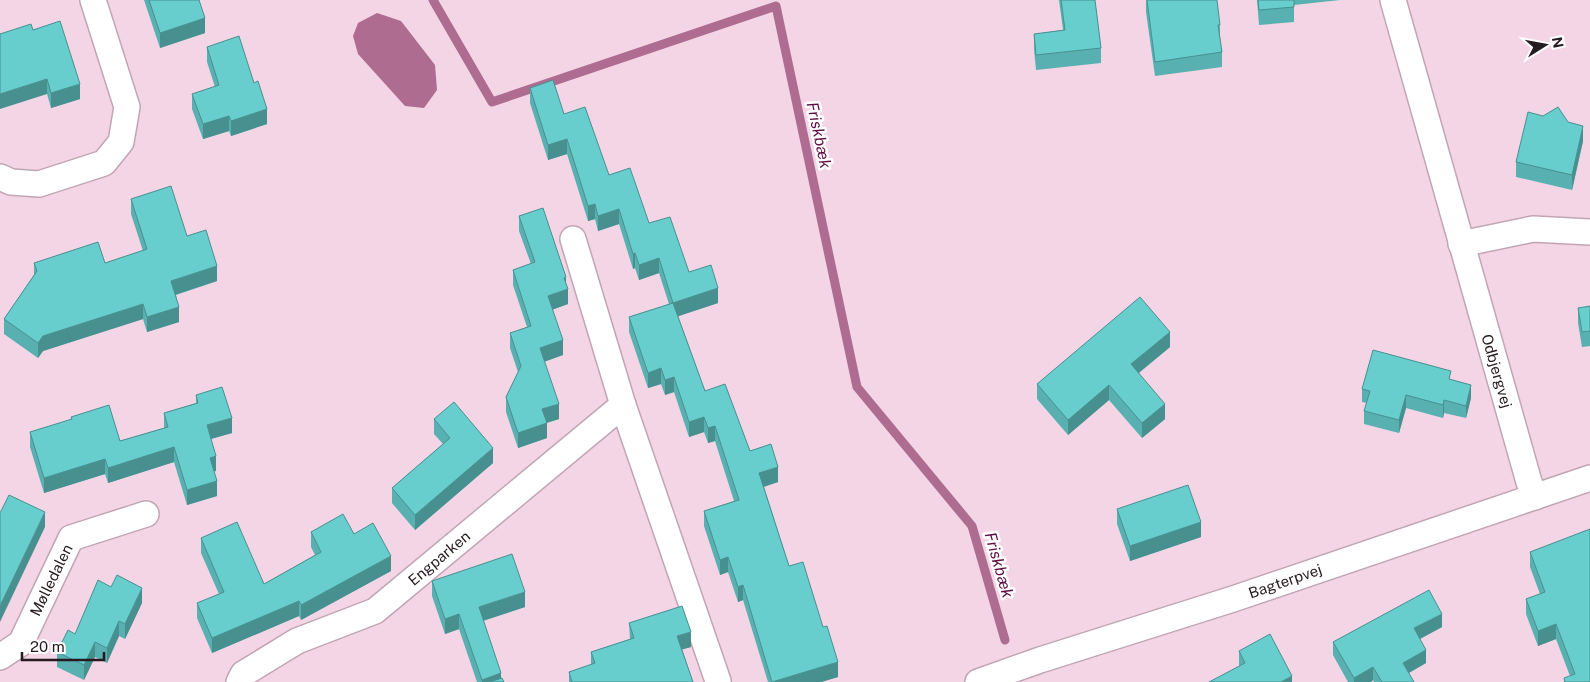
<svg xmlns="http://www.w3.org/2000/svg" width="1590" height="682" font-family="'Public Sans',sans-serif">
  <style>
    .water { fill: #ad6c90 }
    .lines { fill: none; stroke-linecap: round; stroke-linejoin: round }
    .stream { stroke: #ad6c90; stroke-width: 9 }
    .minor-casing { stroke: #c2a5b4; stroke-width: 28 }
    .minor { stroke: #fff; stroke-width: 25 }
    .wall { fill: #59b0b0 }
    .shaded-wall { fill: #489090 }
    .building { fill: #67cdcd; stroke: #489090 }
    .labels { text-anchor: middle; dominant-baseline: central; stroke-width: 5; stroke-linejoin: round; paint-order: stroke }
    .street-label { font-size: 15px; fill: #251a20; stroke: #fff }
    .water-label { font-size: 16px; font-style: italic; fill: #5f0e43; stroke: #fff }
  </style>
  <rect width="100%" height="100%" fill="#f4d5e5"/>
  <!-- water -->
  <path class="water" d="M377,13l24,8 34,44 2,25 -13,18 -19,-2 -47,-52 -5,-18 5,-13z"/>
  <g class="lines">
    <!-- stream -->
    <path class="stream" d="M433,0l59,102 284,-96 81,381 115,139 33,114"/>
    <defs>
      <g id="minor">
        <path d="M1393,0l136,482 6,15"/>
        <path d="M0,177l11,5 28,2 65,-21 17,-21 6,-35 -34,-107"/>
        <path d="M1461,244l72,-15 57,3"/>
        <path d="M623,405l95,276"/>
        <path d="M0,657l21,-14 50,-105 75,-24"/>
        <path d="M239,682l4,-8 54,-33 78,-30 248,-206 -50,-166"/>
        <path d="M978,682l62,-22 193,-61 357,-121"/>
      </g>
    </defs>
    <!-- minor casing -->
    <use href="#minor" class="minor-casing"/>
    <!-- minor -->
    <use href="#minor" class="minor"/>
  </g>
  <!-- wall -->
  <g class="wall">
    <path d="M144,0h55l6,33 -45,15z"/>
    <path d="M1059,0h36l6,48v15l-65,7 -2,-21v-15l29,-4z"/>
    <path d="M1146,0l74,25v15l2,12v15l-67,9 -9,-64z"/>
    <path d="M1257,0h83l-46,5v17l-35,3z"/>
    <path d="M33,30l47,69 -29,9 -4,-14z"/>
    <path d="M207,47l60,77 -36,12 -2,-5 -26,8 -11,-30v-15l23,-7 -8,-25z"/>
    <path d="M530,88l34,26 45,61 80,97 29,31 -40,13 27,75 45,60 28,31 -14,5 25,79 49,111 -17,5h-53l-25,-82 -5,2 -10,-30 -8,3 -16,-49v-15l30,-10 -19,-60 -7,2 -4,-11 -15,5 -15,-45 -9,3 -4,-11 -13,4 -19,-56v-15l40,-13 -10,-31 -20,7 -4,-12 -2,1 -14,-45 -21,7 -3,-12 -7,2 -21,-67 -19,6 -18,-57z"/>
    <path d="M1583,141l-11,49 -56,-13v-15z"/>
    <path d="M131,199l56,37 30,45 -41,14 3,27 -32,10 -4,-13 -100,32 -5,7 -34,-24v-15l30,-44v-12h71l38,-12 -12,-37z"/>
    <path d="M519,216l47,67 2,21 -16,6 11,45 -19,7 15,57 -12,4v15l-29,10 -12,-36v-15l12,-25 -8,-24v-15l17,-6 -14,-42v-15l18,-6 -12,-33z"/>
    <path d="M1590,306v40l-8,1 -4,-24v-15z"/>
    <path d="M1170,347l-31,26 26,46 -23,19 -33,-38 -41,35 -31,-36v-15z"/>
    <path d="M1451,380l20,18 -5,20 -22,-5 -1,5 -37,-10 -7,25 -35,-9v-13l3,-8 -5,-1v-13z"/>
    <path d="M196,395l36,38 -21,6 5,32h-2l3,25 -30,9 -13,-43 -66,21 -3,-9 -61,19 -14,-46v-15l41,-12v-3l49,24 44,-13v-15l32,-10z"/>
    <path d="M434,419l59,44 -78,67 -23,-27v-15l51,-44 -9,-10z"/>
    <path d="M1117,509l84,28 -71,24 -13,-37z"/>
    <path d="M311,532l43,2 37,37 -90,49 -2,-4 -87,37 -15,-35v-15l22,-9 -18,-41v-15l63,46 51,-29 -4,-8z"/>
    <path d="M1530,552l60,130h-26v-4l6,-2 -14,-37 -18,7 -12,-32v-15l14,-5 -10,-27z"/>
    <path d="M432,581l93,26 -42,14 18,57 3,4h-27l-18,-53 -14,5 -13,-38z"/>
    <path d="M142,603l-17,36 -6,-3 -12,27 -12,-6 -11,23 -27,-13v-15l18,-18z"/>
    <path d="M629,623l62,24 -9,2 11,33h-124v-10l22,-7v-13l39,-13z"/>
    <path d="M1442,627l-22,12 6,24 -17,10 5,9h-40l-1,-2 -2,2h-23l-15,-27v-13z"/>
    <path d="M1239,651l53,31 -53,-16z"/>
  </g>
  <!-- shaded-wall -->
  <g class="shaded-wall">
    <path d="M205,18v15l-45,15v-15z"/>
    <path d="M47,79v15l-47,15v-15z"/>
    <path d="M80,84v15l-29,9v-15z"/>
    <path d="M267,109v15l-36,12v-15z"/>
    <path d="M229,116v15l-26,8v-15z"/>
    <path d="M1583,126v15l-11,49v-15z"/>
    <path d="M567,139v15l-19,6v-15z"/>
    <path d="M595,204v15l-7,2v-15z"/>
    <path d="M619,209v15l-21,7v-15z"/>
    <path d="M635,253v15l-2,1v-15z"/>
    <path d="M659,258v15l-20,7v-15z"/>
    <path d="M217,266v15l-46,15v-15z"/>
    <path d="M566,277v13l2,-1v15l-20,7v-15l16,-18z"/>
    <path d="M718,288v15l-45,15v-15z"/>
    <path d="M143,304v15l-100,32 -5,7v-15l5,-7z"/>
    <path d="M179,307v15l-32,10v-15z"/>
    <path d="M1170,332v15l-39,32v-15z"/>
    <path d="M563,340v15l-23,8v-15z"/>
    <path d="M661,368v16l-13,4v-15z"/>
    <path d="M674,377v15l-9,3v-15z"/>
    <path d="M1109,385v15l-41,35v-15z"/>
    <path d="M1471,385v13l-5,20v-12z"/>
    <path d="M1406,395v13l-7,25v-13z"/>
    <path d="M1444,400v13l-1,5v-13z"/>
    <path d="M559,404v15l-17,5v-15z"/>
    <path d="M1165,404v15l-23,19v-15z"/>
    <path d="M704,417v15l-15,5v-15z"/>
    <path d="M232,418v15l-25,7v-15z"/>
    <path d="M547,423v15l-29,10v-15z"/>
    <path d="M715,426v15l-7,2v-15z"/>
    <path d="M174,447v15l-66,21v-15z"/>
    <path d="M493,448v15l-78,67v-15z"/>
    <path d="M216,456v15l-6,2v-15z"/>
    <path d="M105,459v15l-61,19v-15z"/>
    <path d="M778,467v15l-19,6v-15z"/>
    <path d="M217,481v15l-30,9v-15z"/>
    <path d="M45,512v15l-45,95v-16z"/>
    <path d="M1201,522v15l-71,24v-15z"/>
    <path d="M391,556v15l-90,49v-15z"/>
    <path d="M728,557v15l-8,3v-15z"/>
    <path d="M743,585v15l-5,2v-15z"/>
    <path d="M142,588v15l-17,36v-15z"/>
    <path d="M525,592v15l-46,15v-15z"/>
    <path d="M299,601v15l-87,37v-15z"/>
    <path d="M459,614v15l-14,5v-15z"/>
    <path d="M1442,614v13l-28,15v-14z"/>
    <path d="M119,621v15l-12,27v-15z"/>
    <path d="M1556,624v15l-18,7v-15z"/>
    <path d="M691,632v15l-14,4v-15z"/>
    <path d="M95,642v15l-11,23v-15z"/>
    <path d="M1426,650v13l-23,13v-13z"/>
    <path d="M838,662v15l-17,5h-48z"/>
    <path d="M1373,667v13l-2,2h-17v-4z"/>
    <path d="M501,673v9h-19v-2z"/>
    <path d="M1292,676v6h-11z"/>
  </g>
  <!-- building -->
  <g class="building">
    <path d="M149,0h50l6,18 -45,15z"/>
    <path d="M1061,0h34l6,48 -65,7 -2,-21 31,-4z"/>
    <path d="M1147,0h70l3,25h-2l4,27 -67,10z"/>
    <path d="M1258,0h36v7l-35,3z"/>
    <path d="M60,21l20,63 -29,9 -4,-14 -47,15v-60l31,-10 2,6z"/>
    <path d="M239,36l15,47 4,-2 9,28 -36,12 -2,-5 -26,8 -11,-30 27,-9 -12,-38z"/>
    <path d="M553,80l11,34 21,-7 24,68 21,-7 19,55 21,-6 19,55 22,-7 7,23 -45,15 -14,-45 -20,7 -4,-12 -2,1 -14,-45 -21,7 -3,-12 -7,2 -21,-67 -19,6 -18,-57z"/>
    <path d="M1558,107l10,15 15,4 -11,49 -56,-13 12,-50 15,4z"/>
    <path d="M171,186l16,50 19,-6 11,36 -46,15 8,26 -32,10 -4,-13 -100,32 -5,7 -34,-24 33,-48 -3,-8 64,-21 7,21 42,-14 -16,-50z"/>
    <path d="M543,208l23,69 -2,1 4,11 -20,7 15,44 -23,8 19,56 -17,5 5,14 -29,10 -12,-36 15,-31 -11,-33 21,-7 -18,-56 22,-8 -16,-46z"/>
    <path d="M1140,297l30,35 -39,32 34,40 -23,19 -33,-38 -41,35 -31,-36z"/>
    <path d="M673,303l32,88 20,-7 25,67 21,-7 7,23 -19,6 30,93 14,-4 20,65 4,-1 11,36 -66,20 -29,-97 -5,2 -10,-30 -8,3 -16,-49 35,-11 -24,-74 -7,2 -4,-11 -15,5 -15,-45 -9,3 -4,-12 -13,5 -19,-56z"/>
    <path d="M1590,306v25l-8,1 -4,-24z"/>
    <path d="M1373,350l78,21 -2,8 22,6 -5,21 -22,-6 -1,5 -37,-10 -7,25 -35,-9 6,-20 -8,-2z"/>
    <path d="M222,387l10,31 -25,7 9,31 -6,2 7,23 -30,9 -13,-43 -66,21 -3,-9 -61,19 -14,-46 42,-13 -1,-2 38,-12 11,36 48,-14 -4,-14 34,-10 -2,-8z"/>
    <path d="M454,402l39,46 -78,67 -23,-27 58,-50 -16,-19z"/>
    <path d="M1188,485l13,37 -71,24 -13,-37z"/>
    <path d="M9,495l36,17 -45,94v-93z"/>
    <path d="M343,514l11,20 19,-11 18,33 -90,49 -2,-4 -87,37 -15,-35 27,-11 -23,-54 36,-16 27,62 57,-32 -10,-20z"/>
    <path d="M1590,529v153h-25l-1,-4 11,-4 -19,-50 -18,7 -12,-32 19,-7 -15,-40z"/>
    <path d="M512,554l13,38 -46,15 22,66 -19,7 -23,-66 -14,5 -13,-38z"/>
    <path d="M117,575l25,13 -17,36 -6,-3 -12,27 -12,-6 -11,23 -27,-13 11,-22 7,4 23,-54 13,7z"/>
    <path d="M1429,590l13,24 -28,14 12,22 -23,13 11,19h-32l-9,-15 -19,11 -21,-36z"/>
    <path d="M682,606l9,26 -14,4 16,46h-121l-3,-10 26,-9 -4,-11 43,-14 -5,-15z"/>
    <path d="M1270,634l22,42 -11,6h-72l36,-19 -6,-12z"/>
    <path d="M502,678l2,4h-15z"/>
  </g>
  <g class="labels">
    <!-- street labels -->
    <g class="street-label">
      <text transform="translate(1497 371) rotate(74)">Odbjergvej</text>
      <text transform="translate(439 558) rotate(-40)">Engparken</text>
      <text transform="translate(51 580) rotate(-64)">Mølledalen</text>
      <text transform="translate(1285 581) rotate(-19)">Bagterpvej</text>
    </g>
    <!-- water labels -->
    <g class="water-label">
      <text transform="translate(819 135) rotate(78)">Friskbæk</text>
      <text transform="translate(999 565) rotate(74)">Friskbæk</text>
    </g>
  </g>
  <!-- north arrow -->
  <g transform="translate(1545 45) rotate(79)" stroke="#ffffff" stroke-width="4" paint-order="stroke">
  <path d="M0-4L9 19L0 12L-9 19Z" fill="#251a20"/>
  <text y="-8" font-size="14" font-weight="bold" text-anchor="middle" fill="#251a20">N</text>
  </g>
  <!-- scale -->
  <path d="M22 652v8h82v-8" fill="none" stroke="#251a20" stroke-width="2.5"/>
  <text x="30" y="652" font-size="15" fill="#251a20" stroke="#ffffff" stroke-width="4" paint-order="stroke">20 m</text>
</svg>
